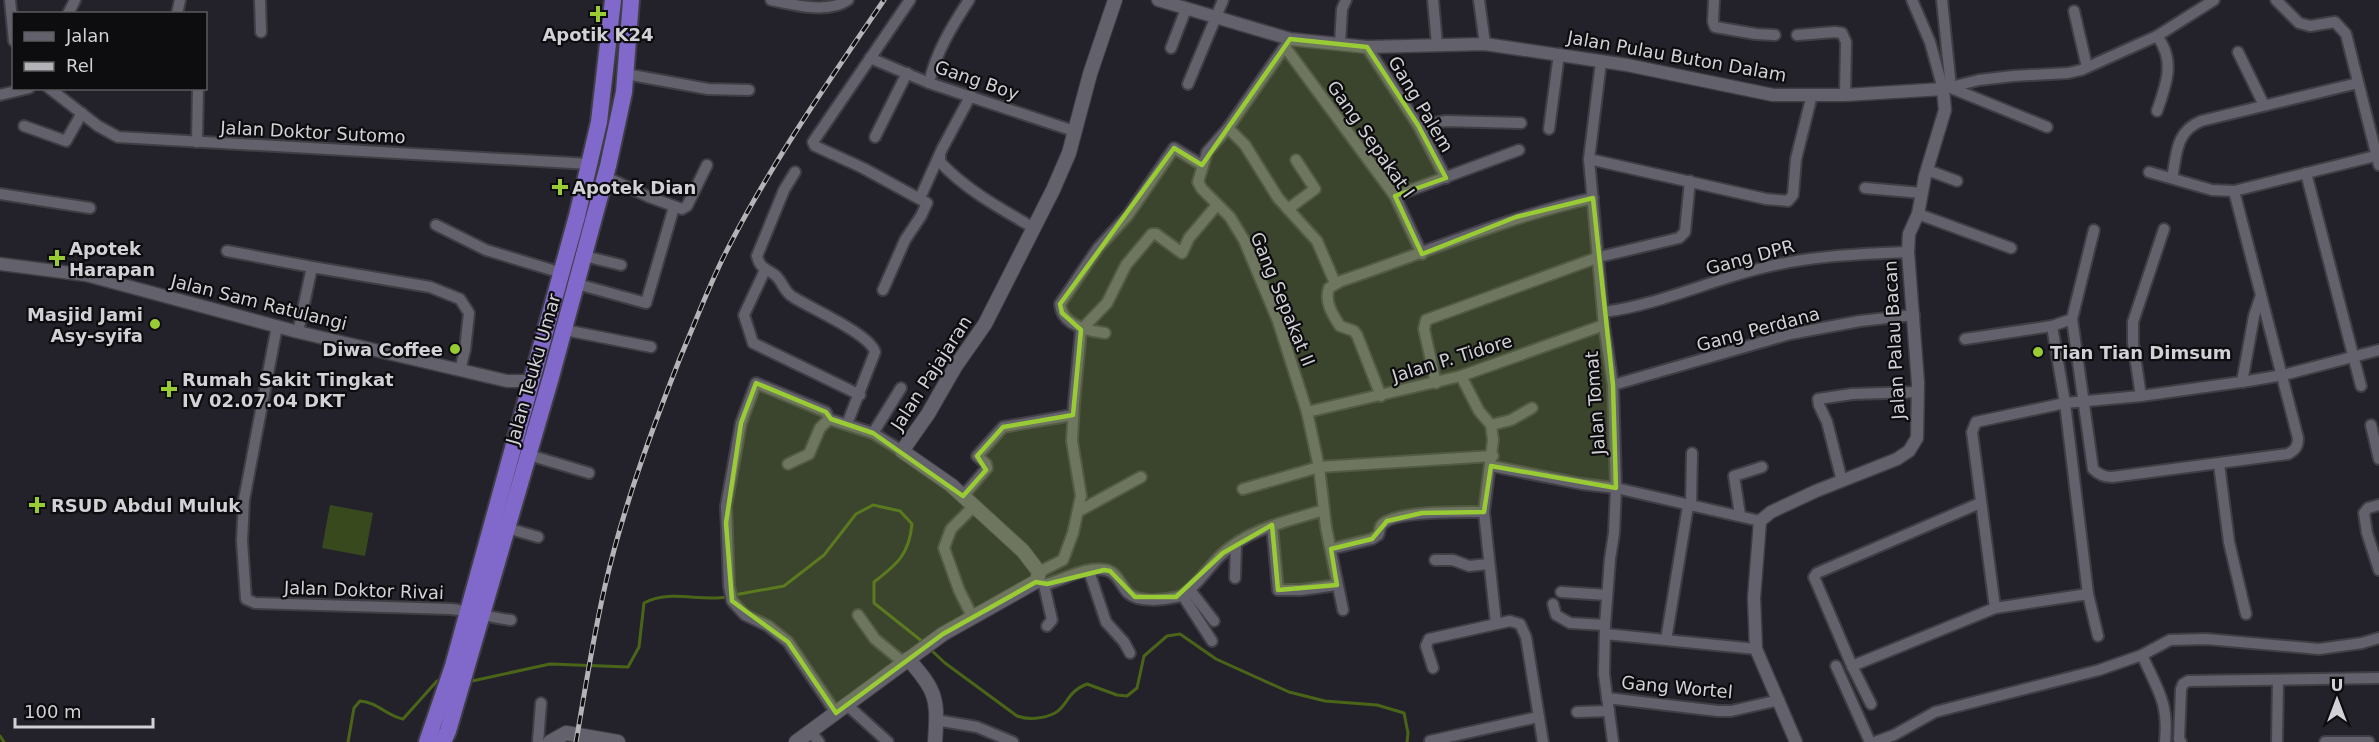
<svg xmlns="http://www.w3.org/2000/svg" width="2379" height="742" font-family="'DejaVu Sans',sans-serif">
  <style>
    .green { fill: #39491e }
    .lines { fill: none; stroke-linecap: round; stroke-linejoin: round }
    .stream { stroke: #4b6518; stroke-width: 3 }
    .minor-casing { stroke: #403e45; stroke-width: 14 }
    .tertiary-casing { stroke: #403e45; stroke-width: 15 }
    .secondary-casing { stroke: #403e45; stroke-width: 16 }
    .trunk-casing { stroke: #403e45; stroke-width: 20 }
    .minor { stroke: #63616b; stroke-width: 10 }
    .tertiary { stroke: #63616b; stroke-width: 12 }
    .secondary { stroke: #63616b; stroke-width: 14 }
    .trunk { stroke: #8069ca; stroke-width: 16 }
    .rail-casing { stroke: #b3b3b8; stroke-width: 5 }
    .rail { stroke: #0d0c0f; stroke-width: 3; stroke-dasharray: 9; stroke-linecap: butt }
    .marked { fill: #99cb35; fill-opacity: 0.2; stroke: #99cb35; stroke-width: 4.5; stroke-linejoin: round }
    .poi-dot { fill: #99cb35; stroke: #0d0c0f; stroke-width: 2 }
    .labels { text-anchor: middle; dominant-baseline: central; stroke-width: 4.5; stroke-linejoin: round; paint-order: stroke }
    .poi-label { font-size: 18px; font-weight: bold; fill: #d1d1d6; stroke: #0d0c0f; text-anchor: start }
    .street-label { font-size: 18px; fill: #d1d1d6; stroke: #0d0c0f }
  </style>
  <rect width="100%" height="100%" fill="#23222a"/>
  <!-- green -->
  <path class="green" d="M330,505l43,8 -8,43 -43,-8z"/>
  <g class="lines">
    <!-- stream -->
    <g class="stream">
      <path d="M734,595l50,-9 40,-31 32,-41 17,-9 27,6 12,13c-3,31 -15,40 -38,58v21l49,39"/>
      <path d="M930,649l15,14 72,53c11,4 26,3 38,-3 13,-7 11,-21 32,-29l30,11 10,1 10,-8 7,-32 23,-20 13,-2 36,25 73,33 36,9 52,4 27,8 4,20 -1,9"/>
      <path d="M472,681l78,-17 78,3 11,-20 5,-44c25,-14 56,-1 83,-6"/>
      <path d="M0,736l4,6"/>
      <path d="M348,742l6,-34 6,-7c17,1 27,15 43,18l34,-38 6,-1"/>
    </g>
    <defs>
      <g id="minor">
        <path d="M10,0l4,41"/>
        <path d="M260,0l1,32"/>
        <path d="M771,0c23,5 57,14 77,0"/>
        <path d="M1433,0l4,44"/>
        <path d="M1479,0l6,44"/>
        <path d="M1714,0l-1,22 2,5 41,7 19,1"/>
        <path d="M1912,0l18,42 13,47 36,-9 34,-4 55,-3 13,-3 76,-34 57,-36"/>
        <path d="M1942,0l9,88 96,39"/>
        <path d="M2276,0l23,23 11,3 25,-4 11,12 33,131"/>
        <path d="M2074,11l13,56"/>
        <path d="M68,14l7,-14"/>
        <path d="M177,14l3,-14"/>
        <path d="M1797,35l38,-3 7,1 4,9 -1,53"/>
        <path d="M1290,39l-62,89 -21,24 -9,30 4,7 28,28 14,23 34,81 29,91 12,55 7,60 17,83"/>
        <path d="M1340,43l2,-34 4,-9"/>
        <path d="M1285,47l110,149 27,58"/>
        <path d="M1367,47l51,78 28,53"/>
        <path d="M1171,48l15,-39"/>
        <path d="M2238,52l26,53"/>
        <path d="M870,58l59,25 145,48"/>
        <path d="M1601,62l-12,97 15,166 9,60 3,103 -2,45 -4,26 -5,66 -1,49 9,68"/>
        <path d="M626,74l82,15 41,1"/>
        <path d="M929,83c7,-31 23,-57 40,-83"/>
        <path d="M1188,84l35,-84"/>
        <path d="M49,88l49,38 20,11 472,27"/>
        <path d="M0,95l29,-7"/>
        <path d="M2157,111c9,-26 19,-50 0,-75"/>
        <path d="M1418,125l28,-4 75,2"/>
        <path d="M24,126l42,15 16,-28"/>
        <path d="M1228,128l17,17 33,53 39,43 18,42"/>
        <path d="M1549,129l10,-75"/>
        <path d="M875,137l32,-64"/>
        <path d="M197,142l1,-54"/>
        <path d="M940,155v7c26,28 61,47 94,66"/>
        <path d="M1589,159l177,40 22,2 5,-6 3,-36 16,-64"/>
        <path d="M1927,170l30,11"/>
        <path d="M795,172l-11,18 -27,66c3,13 9,12 18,19 8,7 9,17 18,22 17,11 77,37 82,55l-28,72"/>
        <path d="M2149,172l63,18 22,1 145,-36"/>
        <path d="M2306,173l55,213"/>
        <path d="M604,176l45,21 33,12 5,-3 20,-41"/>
        <path d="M2172,178c5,-24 3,-46 29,-57l157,-38"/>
        <path d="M1865,188l57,5"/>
        <path d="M0,194l90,14"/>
        <path d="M1395,196l124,-46"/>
        <path d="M920,198l22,-49 29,-54"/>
        <path d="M1288,209l27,-20 -19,-29"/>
        <path d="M1918,214l93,34"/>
        <path d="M436,225l50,25 76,23"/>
        <path d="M2094,230l-22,89 -20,7 13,77 23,191 10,42"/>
        <path d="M227,251l85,16"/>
        <path d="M584,256l37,9"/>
        <path d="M765,270l-21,45 9,28 107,52"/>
        <path d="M577,284l69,19 28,-96"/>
        <path d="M883,290l22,-50 16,-24 6,-13 -64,-35 -48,-22 -2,-4 97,-142"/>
        <path d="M1604,312c53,-7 102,-30 154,-43 49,-13 99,-15 150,-17"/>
        <path d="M2072,319l21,150c6,6 11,8 19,8l176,-23c7,-4 10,-7 10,-16l-64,-247"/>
        <path d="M277,326l-33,174 -2,41 4,58 9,4 196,6c21,2 39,9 60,11"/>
        <path d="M565,330l86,17"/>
        <path d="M298,332l14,-65 118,20 30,12 9,14 -4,37 -5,20"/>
        <path d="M1105,333c-17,-2 -43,-7 -45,-29l38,-56 30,-33 46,-67 28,17"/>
        <path d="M1965,339l87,-13"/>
        <path d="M1461,376l18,35 12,14 2,15 -9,72 12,112"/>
        <path d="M2242,382l12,-66 7,-21"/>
        <path d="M1436,383l-12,-54 2,-9 173,-63 80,-19 6,-6 5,-51"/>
        <path d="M1613,385l177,-51 70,-13 54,-6"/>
        <path d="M1381,396l-24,-61 -3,-4 -14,-5c-7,-11 -16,-24 -11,-38l12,-7c84,-28 165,-64 252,-83"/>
        <path d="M2141,396l-8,-53v-21l31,-93"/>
        <path d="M1307,412l154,-36 143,-51"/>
        <path d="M829,419l-3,-7 -70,-29 -15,40 -15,83 3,80 3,15 13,14 23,11 20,16 48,71"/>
        <path d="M1491,425l20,-5 21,-12"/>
        <path d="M2371,425l8,34"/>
        <path d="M873,433l28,-45"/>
        <path d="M529,455l60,18"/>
        <path d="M788,464l21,-10 11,-26 9,-9 44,14 29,18"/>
        <path d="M2219,464l10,78 17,72"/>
        <path d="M1491,466l91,18 34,4 144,33"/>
        <path d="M1842,481l-15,-59 -8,-17 -1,-6 34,-5 66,-2"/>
        <path d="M1243,489l76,-22 174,-11"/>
        <path d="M963,496l24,-28 -1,-4 -9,-8 26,-29 70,-12"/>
        <path d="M2379,505l-11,3 -4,5 3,20 12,37"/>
        <path d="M1691,506l1,-53"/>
        <path d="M1079,511l62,-34"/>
        <path d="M1740,515l-6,-39 28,-9"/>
        <path d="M1272,526l6,64h23l36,-5"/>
        <path d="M507,528l31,9"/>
        <path d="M1331,549l41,-10 6,-4c1,0 2,-8 3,-9 10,-16 84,-14 103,-14"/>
        <path d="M1435,560h18l16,6 20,-2"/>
        <path d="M1089,571l17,51 18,20 6,11"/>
        <path d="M1039,572l24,-12 10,-27 8,-37 -9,-55 2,-38 7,-73 26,-27 19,-38 26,-31h4l26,19 7,-15 28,-33"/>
        <path d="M1235,578l1,-34"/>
        <path d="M1037,581l7,4c20,-5 41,-19 62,-15 11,2 15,16 22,23 11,10 36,7 49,4 14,-3 32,-30 43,-41 28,-27 68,-35 104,-46"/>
        <path d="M1044,585l8,35 -5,6"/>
        <path d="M1190,590l24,31"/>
        <path d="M1561,592l46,3"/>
        <path d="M1183,596l29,45"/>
        <path d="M1553,604l3,11 14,8 35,2"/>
        <path d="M1995,608l-23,-176 4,-10 89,-19 76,-7 107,-15 35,-6 96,-25"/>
        <path d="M858,615l17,24 29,24"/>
        <path d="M973,618l-14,-28 -15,-42 7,-19 23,-23"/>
        <path d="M1605,634l151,15"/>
        <path d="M1666,640l22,-134"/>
        <path d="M2142,655c15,34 27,47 23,87"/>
        <path d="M1836,666l34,76"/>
        <path d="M1852,666l143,-58 93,-14"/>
        <path d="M1433,668l-7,-22 3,-7 81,-18 10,3 6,13 17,105"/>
        <path d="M1607,698l111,13h13l48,-11"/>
        <path d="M1871,704l-19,-38 -38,-89 3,-4 163,-70"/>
        <path d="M847,705l41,37"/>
        <path d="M1577,712l32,-1"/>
        <path d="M936,720l41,7 36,15"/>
        <path d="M810,731l9,11"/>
        <path d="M1430,741l108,-24"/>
        <path d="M538,742l3,-39"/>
        <path d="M1875,742l19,-7 41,-23 164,-42 43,-15 28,-15 36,-1 113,10 43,-6 17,-5"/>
        <path d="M2181,742l-2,-3 2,-50 2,-5 5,-3 191,-3"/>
        <path d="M2277,742l1,-62"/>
        <path d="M2325,742h44"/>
      </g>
      <g id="tertiary">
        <path d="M1158,0l132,39 77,8 118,-3 142,21 146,30h72l98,-6 2,21 -20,66 -7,38 -9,20 -1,18 10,131 -1,55 -8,13 -12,8 -81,32 -45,21 -11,9 -6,77 2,51 40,93"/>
        <path d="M0,264l86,11 212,57 209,49h24"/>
      </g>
      <g id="secondary">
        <path d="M908,659c29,32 30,40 27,83"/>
        <path d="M550,742l16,-9 52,9"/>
        <path d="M796,742l147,-108 94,-53 2,-9 -16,-21 -72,-66 -49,-34 26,-37 27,-47 30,-43 68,-134 16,-37 21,-79 25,-74"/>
      </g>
      <g id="trunk">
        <path d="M427,742l26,-76 124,-450 22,-94 14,-122"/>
        <path d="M443,742l5,-11 103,-354 57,-211 16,-74 7,-92"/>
      </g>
    </defs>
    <!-- minor casing -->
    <use href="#minor" class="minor-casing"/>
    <!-- tertiary casing -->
    <use href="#tertiary" class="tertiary-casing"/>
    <!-- secondary casing -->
    <use href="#secondary" class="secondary-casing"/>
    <!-- trunk casing -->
    <use href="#trunk" class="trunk-casing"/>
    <!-- minor -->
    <use href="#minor" class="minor"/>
    <!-- tertiary -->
    <use href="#tertiary" class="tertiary"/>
    <!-- secondary -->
    <use href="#secondary" class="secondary"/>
    <!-- trunk -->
    <use href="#trunk" class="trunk"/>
    <defs>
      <path id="rail" d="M576,742c9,-52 17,-104 29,-156 18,-78 46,-154 75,-228 15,-35 28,-70 45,-104 45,-89 103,-172 159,-254"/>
    </defs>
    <!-- rail casing -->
    <use href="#rail" class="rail-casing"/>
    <!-- rail -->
    <use href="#rail" class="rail"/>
  </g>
  <!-- marked area -->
  <path class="marked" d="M1290,39l77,8 51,78 28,53 -51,18 27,58 94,-37 77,-19 20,187 3,103 -125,-22 -7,46 -62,1 -35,8 -15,18 -41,10 6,36 -59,5 -6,-65 -49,28 -47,44h-41l-25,-26 -6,-1 -57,14 -11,-2 -93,52 -107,79 -48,-71 -56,-41 -6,-78 15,-100 15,-40 70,29 5,7 42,14 90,63 23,-26 -9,-14 26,-29 70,-12 8,-85 -19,-17 -2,-9 114,-156 28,17z"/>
  <!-- markers -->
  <g class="poi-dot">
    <path d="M595 5h6v6h6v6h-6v6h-6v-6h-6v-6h6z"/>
    <path d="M557 178h6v6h6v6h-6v6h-6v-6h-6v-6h6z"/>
    <path d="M54 249h6v6h6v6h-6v6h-6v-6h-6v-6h6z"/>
    <circle cx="155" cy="324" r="6"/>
    <circle cx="455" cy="349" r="6"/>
    <circle cx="2038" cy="352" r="6"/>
    <path d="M166 380h6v6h6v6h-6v6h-6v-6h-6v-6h6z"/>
    <path d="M34 496h6v6h6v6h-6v6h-6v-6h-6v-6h6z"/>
  </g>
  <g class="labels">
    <!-- poi labels -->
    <g class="poi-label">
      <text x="598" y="34" text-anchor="middle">Apotik K24</text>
      <text x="572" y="187">Apotek Dian</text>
      <text x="69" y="248">Apotek<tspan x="69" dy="21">Harapan</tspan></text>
      <text x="143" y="314" text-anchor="end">Masjid Jami<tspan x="143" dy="21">Asy-syifa</tspan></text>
      <text x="443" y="349" text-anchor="end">Diwa Coffee</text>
      <text x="2050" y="352">Tian Tian Dimsum</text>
      <text x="182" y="379">Rumah Sakit Tingkat<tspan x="182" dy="21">IV 02.07.04 DKT</tspan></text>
      <text x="51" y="505">RSUD Abdul Muluk</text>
    </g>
    <!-- street labels -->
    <g class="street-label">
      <text transform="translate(1677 56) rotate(10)">Jalan Pulau Buton Dalam</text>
      <text transform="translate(977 80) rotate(19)">Gang Boy</text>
      <text transform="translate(1421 104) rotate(59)">Gang Palem</text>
      <text transform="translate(313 132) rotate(3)">Jalan Doktor Sutomo</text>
      <text transform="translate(1371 139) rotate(55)">Gang Sepakat I</text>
      <text transform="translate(1750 257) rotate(-15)">Gang DPR</text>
      <text transform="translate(1283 299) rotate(68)">Gang Sepakat II</text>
      <text transform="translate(259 302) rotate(14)">Jalan Sam Ratulangi</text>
      <text transform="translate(1758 329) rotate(-15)">Gang Perdana</text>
      <text transform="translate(1894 340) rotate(-93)">Jalan Palau Bacan</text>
      <text transform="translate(1452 358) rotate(-17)">Jalan P. Tidore</text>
      <text transform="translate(533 369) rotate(-74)">Jalan Teuku Umar</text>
      <text transform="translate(931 373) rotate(-57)">Jalan Pajajaran</text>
      <text transform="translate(1595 403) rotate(-94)">Jalan Tomat</text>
      <text transform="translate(364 590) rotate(2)">Jalan Doktor Rivai</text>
      <text transform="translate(1677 687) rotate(5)">Gang Wortel</text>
    </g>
  </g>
  <!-- legend -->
  <rect x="12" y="12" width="195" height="78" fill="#0d0c0f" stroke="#5b5b5f" stroke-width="1.5"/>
  <rect x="24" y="32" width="30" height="9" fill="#63616b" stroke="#5b5b5f" stroke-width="1.5"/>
  <text x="66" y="42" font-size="18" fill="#d1d1d6">Jalan</text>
  <rect x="24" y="62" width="30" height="9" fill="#b3b3b8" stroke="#5b5b5f" stroke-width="1.5"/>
  <text x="66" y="72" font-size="18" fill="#d1d1d6">Rel</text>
  <!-- north arrow -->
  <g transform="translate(2337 700)" stroke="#0d0c0f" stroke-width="4.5" paint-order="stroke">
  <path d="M0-4.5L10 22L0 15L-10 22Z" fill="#d1d1d6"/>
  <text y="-9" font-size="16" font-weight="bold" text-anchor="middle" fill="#d1d1d6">U</text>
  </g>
  <!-- scale -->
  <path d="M15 718v9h138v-9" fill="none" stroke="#d1d1d6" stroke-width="3"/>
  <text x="24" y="718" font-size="18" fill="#d1d1d6" stroke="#0d0c0f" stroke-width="4.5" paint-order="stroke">100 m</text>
</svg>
